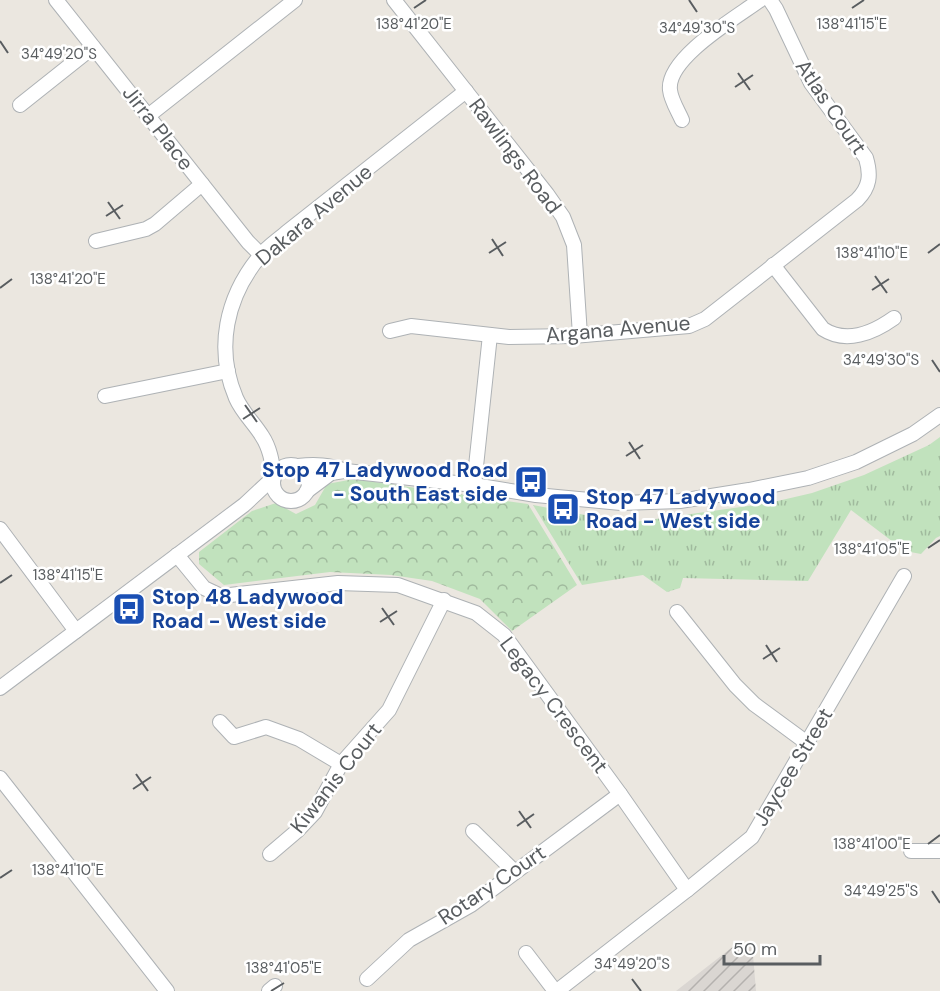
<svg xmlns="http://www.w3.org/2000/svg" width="940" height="991" font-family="'DM Sans',sans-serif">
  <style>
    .industrial { fill: url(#industrial-furrows) }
    .grass { fill: url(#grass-tufts) }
    .park { fill: url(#park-crowns) }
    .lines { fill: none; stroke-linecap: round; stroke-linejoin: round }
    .minor-casing { stroke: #aeb2b5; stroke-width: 16 }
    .minor { stroke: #fff; stroke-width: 14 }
    .ticks { fill: none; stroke: #595d60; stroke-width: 2 }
    .labels { text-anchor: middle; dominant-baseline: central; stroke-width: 5; stroke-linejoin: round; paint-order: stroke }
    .street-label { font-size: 21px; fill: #595d60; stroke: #fff }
    .transit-label { font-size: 21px; font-weight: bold; fill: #164399; stroke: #fff; text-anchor: start }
    .ticks-label { font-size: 15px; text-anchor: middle; fill: #595d60; stroke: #fff; stroke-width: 5; stroke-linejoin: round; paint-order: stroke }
  </style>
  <defs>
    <pattern id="industrial-furrows" width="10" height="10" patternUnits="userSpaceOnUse" patternTransform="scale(1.5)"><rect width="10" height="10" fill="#dad6d2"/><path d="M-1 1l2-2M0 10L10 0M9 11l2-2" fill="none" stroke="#b4b1ae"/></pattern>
    <pattern id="grass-tufts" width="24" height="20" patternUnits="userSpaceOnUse" patternTransform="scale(1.5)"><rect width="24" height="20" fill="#c1e2bd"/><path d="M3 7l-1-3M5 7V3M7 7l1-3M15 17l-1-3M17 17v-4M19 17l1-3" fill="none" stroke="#a0ba9d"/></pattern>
    <pattern id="park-crowns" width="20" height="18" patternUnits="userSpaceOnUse" patternTransform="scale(1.5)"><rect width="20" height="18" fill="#c1e2bd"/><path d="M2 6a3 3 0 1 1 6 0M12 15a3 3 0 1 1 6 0" fill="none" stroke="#a0ba9d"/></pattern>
  </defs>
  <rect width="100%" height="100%" fill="#ebe7e0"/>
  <!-- industrial -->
  <path class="industrial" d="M752,943l4,48h-80l59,-46z"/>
  <!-- grass -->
  <path class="grass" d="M940,437v99l-4,2 -15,16 -16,-3 -54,-41 -43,71 -125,-3 -3,10 -13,4 -24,-17 -61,10 -49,-80 94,18 142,-20 43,-10 52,-18 65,-30z"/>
  <!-- park -->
  <path class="park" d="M354,479l174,25 49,81 -65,46 -32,-32 -48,-18 -41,-6 -61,-3 -106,13 -25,-21v-12l53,-41 24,-8 20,11 19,-9 12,-21z"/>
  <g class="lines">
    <defs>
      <g id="minor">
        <path d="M56,0l192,242 13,13"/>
        <path d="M394,0l153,194 16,23 11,28 6,90"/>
        <path d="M20,105l73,-58"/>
        <path d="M148,116l147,-116"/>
        <path d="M682,120c-4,-9 -11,-20 -12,-30 -4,-32 67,-73 90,-90"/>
        <path d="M96,241l50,-12 9,-5 47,-40"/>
        <path d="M773,265l50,64c23,15 50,4 71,-11"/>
        <path d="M390,331l21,-5 98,11 64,-1 116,-10 16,-7 152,-119c13,-13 14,-25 9,-42l-55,-75 -35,-74 -6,-9"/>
        <path d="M105,396l123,-25"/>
        <circle cx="291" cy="483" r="18"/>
        <path d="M298,466c18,-2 31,-1 48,5l128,14 62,10 85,8 59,-2 69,-11 59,-12 48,-16 57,-28 27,-19"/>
        <path d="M274,475c-2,-13 -4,-27 -12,-39 -8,-13 -20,-24 -26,-38 -21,-49 -10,-101 24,-142 7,-9 18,-16 27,-24l179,-141"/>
        <path d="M474,485l16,-150"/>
        <path d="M307,491l24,-18 13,-2"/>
        <path d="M0,529l76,102"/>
        <path d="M177,555l27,33 17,8 117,-13 60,2 78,28 28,22 116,159 67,96"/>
        <path d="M677,612l58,73 19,19 53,39"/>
        <path d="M0,688l244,-183 29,-27"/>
        <path d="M220,722l14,15 32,-10 33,12 42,25"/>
        <path d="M0,778l167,213"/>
        <path d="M473,831l42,41"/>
        <path d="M911,851h29"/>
        <path d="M270,854l27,-23 18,-19 26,-48 48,-54 55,-110"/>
        <path d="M526,953l29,38"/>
        <path d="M367,979l42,-39 62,-35 149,-111"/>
        <path d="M269,991l6,-5"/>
        <path d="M557,991l130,-101 65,-53 152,-261"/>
      </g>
    </defs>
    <!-- minor casing -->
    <use href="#minor" class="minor-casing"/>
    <!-- minor -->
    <use href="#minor" class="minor"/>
  </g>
  <!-- ticks -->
  <path class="ticks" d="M689,0l8,12M414,8l12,-8M852,8l12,-8M0,41l8,12M738,73l12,17M735,87l18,-12M108,202l12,17M106,216l17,-11M492,239l11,17M489,253l17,-11M928,253l12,-9M875,276l12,17M0,288l12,-9M872,290l17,-11M932,360l8,12M245,405l12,17M243,419l17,-11M629,442l11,17M626,456l17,-11M928,548l12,-8M0,583l12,-8M382,608l12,17M380,622l17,-11M766,645l11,17M763,659l17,-11M136,774l12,17M133,789l18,-12M519,811l12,17M517,826l17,-12M928,844l12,-9M0,878l12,-8M932,891l8,12M632,979l9,12M271,991l13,-8"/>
  <!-- icons -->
  <defs>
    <symbol id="bus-square" viewBox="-11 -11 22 22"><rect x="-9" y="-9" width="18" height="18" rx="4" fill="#1a4fb4" stroke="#fff"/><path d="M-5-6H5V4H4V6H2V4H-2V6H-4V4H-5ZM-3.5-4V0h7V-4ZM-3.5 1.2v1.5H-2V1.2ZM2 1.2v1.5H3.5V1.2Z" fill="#fff"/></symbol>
  </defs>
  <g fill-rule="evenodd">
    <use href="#bus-square" x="512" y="463" width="38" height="38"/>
    <use href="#bus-square" x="544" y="490" width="38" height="38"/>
    <use href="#bus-square" x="110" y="590" width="38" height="38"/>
  </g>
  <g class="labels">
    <!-- street labels -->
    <g class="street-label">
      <text transform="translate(831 107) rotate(56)">Atlas Court</text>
      <text transform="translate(158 128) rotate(52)">Jirra Place</text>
      <text transform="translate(515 156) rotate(53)">Rawlings Road</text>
      <text transform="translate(314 215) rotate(-40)">Dakara Avenue</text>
      <text transform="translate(618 329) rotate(-5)">Argana Avenue</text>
      <text transform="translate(554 705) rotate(53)">Legacy Crescent</text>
      <text transform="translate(793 767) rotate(-59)">Jaycee Street</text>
      <text transform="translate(336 778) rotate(-52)">Kiwanis Court</text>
      <text transform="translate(492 885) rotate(-34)">Rotary Court</text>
    </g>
    <!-- transit labels -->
    <g class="transit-label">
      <text x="508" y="470" text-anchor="end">Stop 47 Ladywood Road<tspan x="508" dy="24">- South East side</tspan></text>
      <text x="586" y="497">Stop 47 Ladywood<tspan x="586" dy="24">Road - West side</tspan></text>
      <text x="152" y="597">Stop 48 Ladywood<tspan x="152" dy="24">Road - West side</tspan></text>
    </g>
  </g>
  <g class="ticks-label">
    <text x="414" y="29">138°41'20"E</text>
    <text x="852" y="29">138°41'15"E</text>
    <text x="697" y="33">34°49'30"S</text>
    <text x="59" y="59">34°49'20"S</text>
    <text x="872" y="258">138°41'10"E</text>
    <text x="68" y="284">138°41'20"E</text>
    <text x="881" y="365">34°49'30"S</text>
    <text x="872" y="554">138°41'05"E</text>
    <text x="68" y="580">138°41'15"E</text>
    <text x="872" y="849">138°41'00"E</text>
    <text x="68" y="875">138°41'10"E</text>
    <text x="881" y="896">34°49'25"S</text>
    <text x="632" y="969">34°49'20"S</text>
    <text x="284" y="973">138°41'05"E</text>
  </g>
  <!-- scale -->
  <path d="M724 955v9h96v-9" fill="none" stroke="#595d60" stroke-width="3"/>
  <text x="733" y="955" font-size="18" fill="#595d60" stroke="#ffffff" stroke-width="4.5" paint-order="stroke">50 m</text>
</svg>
